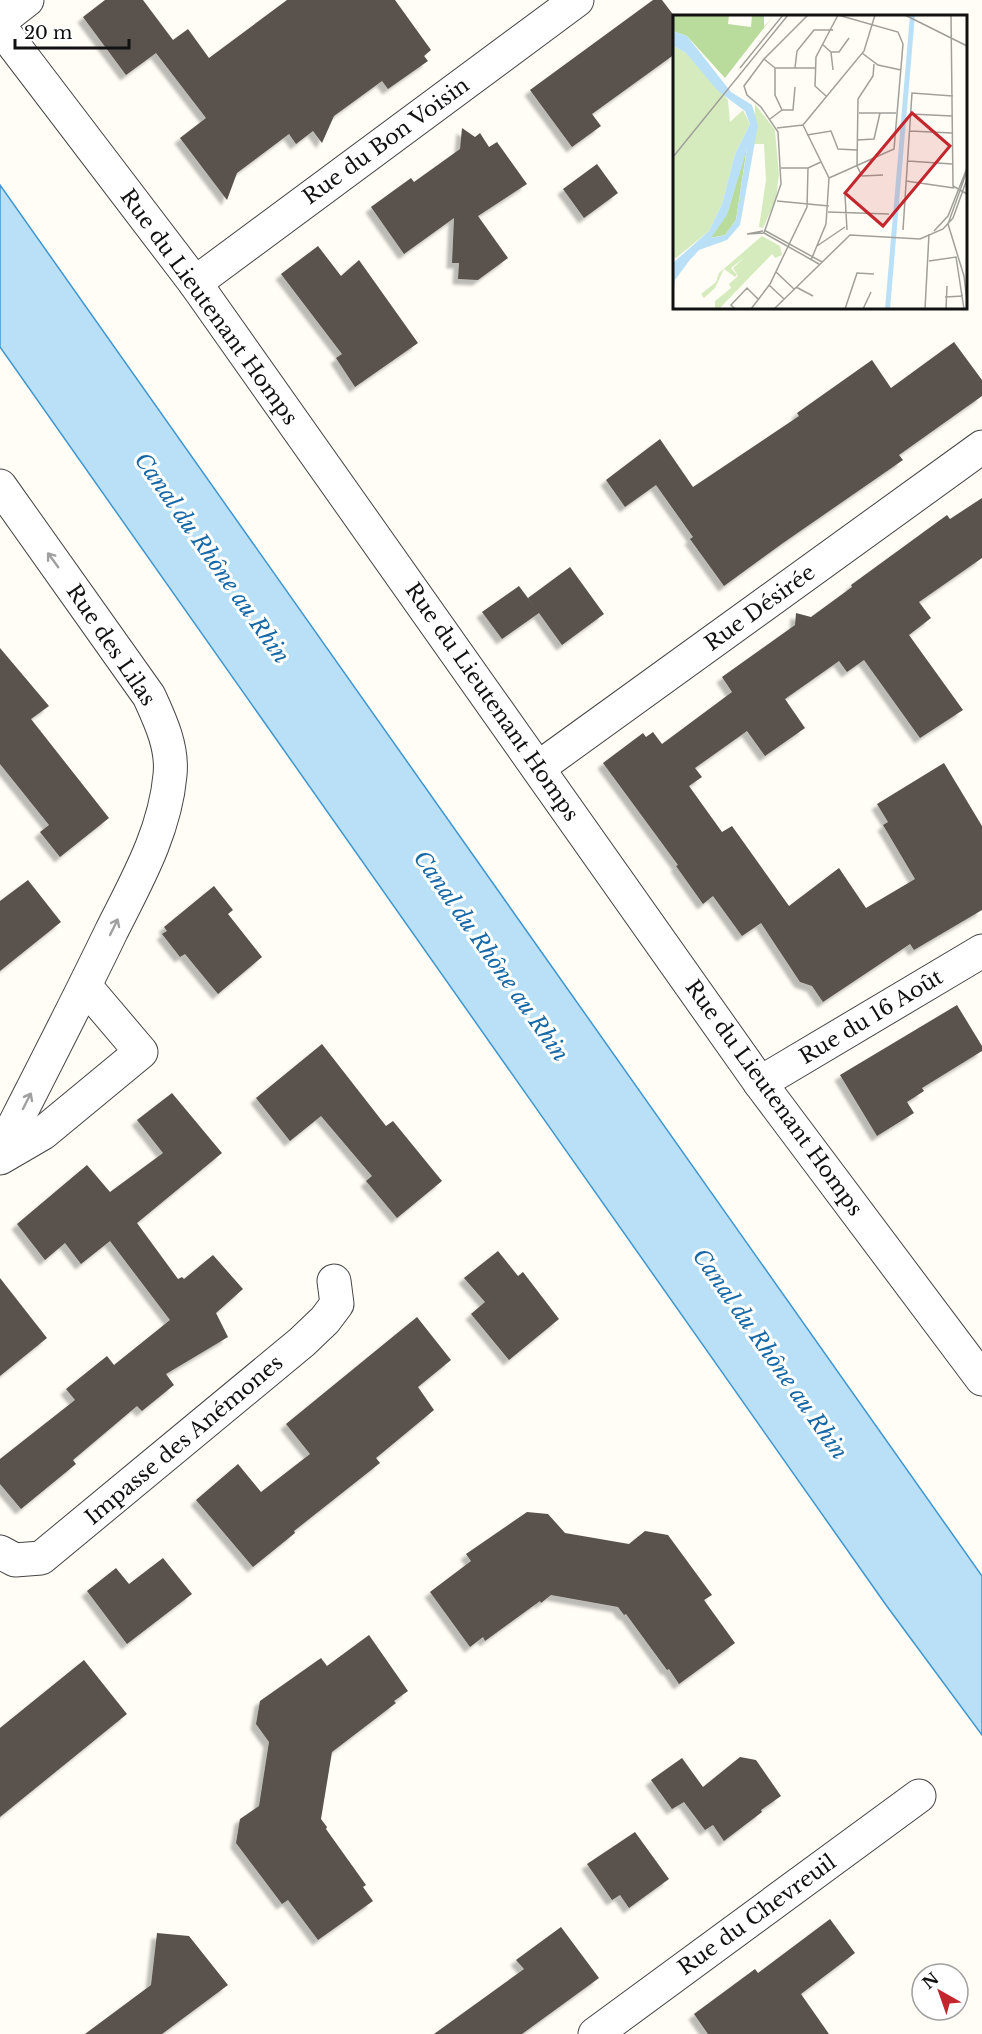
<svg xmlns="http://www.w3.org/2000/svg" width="982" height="2034" font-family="'Libre Baskerville',serif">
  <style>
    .water { fill: #b9e0f7; stroke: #3f96cf; stroke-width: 1.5 }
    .building { fill: #5a524d; filter: url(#shadow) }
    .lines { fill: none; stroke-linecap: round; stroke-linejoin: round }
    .street-casing { stroke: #444; stroke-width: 35 }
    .street { stroke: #fff; stroke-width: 33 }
    .oneway { stroke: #a0a0a0 }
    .labels { text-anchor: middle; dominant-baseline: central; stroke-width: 6; stroke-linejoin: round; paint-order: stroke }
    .street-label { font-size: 21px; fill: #111; stroke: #fff }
    .water-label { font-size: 22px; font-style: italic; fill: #1768a6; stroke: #fff }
    .inset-road { fill: none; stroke: #a09f9a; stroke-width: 1.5 }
    .view { fill: #c4262e; fill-opacity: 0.15; stroke: #c4262e; stroke-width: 3 }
    .inset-edge { fill: none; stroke: #111; stroke-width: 3 }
  </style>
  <defs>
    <filter id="shadow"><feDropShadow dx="-5.5" dy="5.5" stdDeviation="1.5" flood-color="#0004"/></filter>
  </defs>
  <rect width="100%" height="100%" fill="#fffdf5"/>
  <!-- water -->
  <path class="water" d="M0,185l982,1391v159l-96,-130 -886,-1258z"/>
  <!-- building -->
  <g class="building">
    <path d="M105,0h38l30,40 15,-11 21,29 78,-58h108l36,50 -7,6 4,5 -40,28 -6,-8 -48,35 -12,27 -9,-12 -17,13 -7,-10 -52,39 -10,27 -47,-62 26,-20 -50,-65 -30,22 -43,-58z"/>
    <path d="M653,0h9l13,17v37l-83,60 9,12 -29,21 -42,-57z"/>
    <path d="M462,128l13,9 5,-4 9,14 8,-5 30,42 -49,32 30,42 -30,22 -20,-1 1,-16h-7l2,-45 -50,36 -33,-47 40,-29 3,4 46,-33z"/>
    <path d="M597,164l21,29 -34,25 -21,-29z"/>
    <path d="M318,246l23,30 18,-16 59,83 -63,44 -19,-29 6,-4 -61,-80z"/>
    <path d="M954,342l28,38v16l-83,59 4,5 -120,83 -59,43 -34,-47 3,-2 -37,-52 -31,22 -19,-27 54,-41 33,48 106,-71 -2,-3 75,-53 19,28z"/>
    <path d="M982,498v60l-63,44 12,16 -22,17 54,75 -43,28 -56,-78 -17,12 -8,-11 -54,38 20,29 -40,28 -18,-25 -52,37 7,9 -13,9 33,46 10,-6 57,80 50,-38 27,40 49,-29 -32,-54 5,-3 -11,-18 67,-41 38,63v84l-68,40 -4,-6 -87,58 -11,-16 -12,-4 -39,-59 -19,13 -29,-40 -10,8 -27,-38 2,-1 -75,-102 40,-30 3,4 7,-5 9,12 70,-52 -10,-15 73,-52 1,-12 15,4 41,-30 -1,-2 96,-70 3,4z"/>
    <path d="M570,567l34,47 -42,31 -23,-32 -37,26 -20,-27 37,-26 17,23 -8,-11z"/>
    <path d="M0,648l49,58 -18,13 78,99 -49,39 -20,-25 9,-7 -49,-61z"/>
    <path d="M28,880l33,42 -61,49v-70z"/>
    <path d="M214,886l19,24 -5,4 34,43 -44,37 -33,-40 -5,3 -18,-23 5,-3 -3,-4z"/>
    <path d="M957,1005l25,41v5l-60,37 2,3 -17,11 7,11 -37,23 -37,-61z"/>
    <path d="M322,1044l64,82 7,-5 49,60 -45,37 -31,-37 6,-5 -51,-60 -31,25 -34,-43z"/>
    <path d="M172,1093l50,60 -85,70 41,56 4,-2 2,2 29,-24 30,34 -27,24 12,24 -62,37 8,11 -32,26 -5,-5 -64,54 3,4 -55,45 -21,-25v-25l75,-59 -9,-11 41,-33 7,9 56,-45 -60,-79 -29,23 -16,-21 -20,17 -28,-36 70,-59 23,27 53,-39 -26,-33z"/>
    <path d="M498,1251l20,25 5,-4 36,47 -50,41 -38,-46 14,-12 -21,-24z"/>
    <path d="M0,1278l47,60 -47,38z"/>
    <path d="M417,1317l34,43 -33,27 16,23 -58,48 4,5 -86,68 1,2 -42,34 -57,-67 42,-36 23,28 49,-38 -24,-30z"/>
    <path d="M527,1512l21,2 17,19 64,11 16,-13 23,4 44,60 -8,5 31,43 -56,41 -10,-15 -2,1 -41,-56 -2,1 -6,-8 -67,-12 -10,8 -1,-2 -55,40 -2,-4 -13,10 -40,-55 41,-31 -5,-7z"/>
    <path d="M163,1558l29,36 -65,50 -40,-53 29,-23 13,16z"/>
    <path d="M369,1635l39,56 -14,10 2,2 -64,49 -11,67 6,8 -1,2 40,56 -3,2 10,14 -55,39 -30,-40 -6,4 -46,-61 4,-24 19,-13 10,-64 -13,-18 4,-23 61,-43 6,8z"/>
    <path d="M84,1660l43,54 -127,103v-89z"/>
    <path d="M740,1757l16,3 25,36 -20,14 1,2 -38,29 -11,-16 -8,5 -21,-28 -12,7 -21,-29 31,-22 21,29z"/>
    <path d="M635,1832l34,47 -40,29 -9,-13 -8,5 -25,-36z"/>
    <path d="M830,1919l25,34 -54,41 28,40h-121l-14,-20 61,-45 3,4z"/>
    <path d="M561,1927l38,51 -77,56h-88l90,-65 -8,-9z"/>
    <path d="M157,1933l32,3 39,49 -66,49h-77l66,-49z"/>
  </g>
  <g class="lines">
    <defs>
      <g id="street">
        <path d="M0,21l27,-21"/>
        <path d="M0,27l195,256 565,800 222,296"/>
        <path d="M195,283l382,-283"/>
        <path d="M0,486l149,210c11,24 24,51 21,79 -5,57 -34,107 -59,157 -36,75 -74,148 -111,221"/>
        <path d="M538,768l444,-321"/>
        <path d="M760,1083l222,-132"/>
        <path d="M0,1158l43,-25 98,-81 -56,-66"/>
        <path d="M0,1552l15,8 26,-2 261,-216 23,-22 12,-16 -3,-23"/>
        <path d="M595,2034l324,-238"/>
      </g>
    </defs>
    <!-- street casing -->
    <use href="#street" class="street-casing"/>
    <!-- street -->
    <use href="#street" class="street"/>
  </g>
  <!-- one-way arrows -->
  <defs><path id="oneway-shaft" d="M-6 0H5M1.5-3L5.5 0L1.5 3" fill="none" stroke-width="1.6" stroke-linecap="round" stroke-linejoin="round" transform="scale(1.5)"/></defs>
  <g class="oneway">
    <use href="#oneway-shaft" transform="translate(53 560) rotate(-126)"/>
    <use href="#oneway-shaft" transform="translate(114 927) rotate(-64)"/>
    <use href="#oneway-shaft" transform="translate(27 1101) rotate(-63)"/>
  </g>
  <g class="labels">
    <!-- street labels -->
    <g class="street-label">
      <text transform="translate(386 141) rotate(-36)">Rue du Bon Voisin</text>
      <text transform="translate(209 307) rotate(54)">Rue du Lieutenant Homps</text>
      <text transform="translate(760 608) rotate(-36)">Rue Désirée</text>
      <text transform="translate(111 645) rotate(56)">Rue des Lilas</text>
      <text transform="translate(492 702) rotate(55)">Rue du Lieutenant Homps</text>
      <text transform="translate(871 1017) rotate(-31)">Rue du 16 Août</text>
      <text transform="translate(774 1098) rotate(54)">Rue du Lieutenant Homps</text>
      <text transform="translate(184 1440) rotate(-40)">Impasse des Anémones</text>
      <text transform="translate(757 1915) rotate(-36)">Rue du Chevreuil</text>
    </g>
    <!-- water labels -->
    <g class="water-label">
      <text transform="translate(212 558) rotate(55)">Canal du Rhône au Rhin</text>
      <text transform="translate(491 956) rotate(55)">Canal du Rhône au Rhin</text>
      <text transform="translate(770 1354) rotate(55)">Canal du Rhône au Rhin</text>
    </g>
  </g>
  <!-- overview -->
  <g transform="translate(673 15)">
    <rect width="294" height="294" fill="#fffdf5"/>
    <path d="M0,31l13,7 42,47 2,22 13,-12 7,14 -15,30 -13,50 -13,27 -33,27 -3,-1zM82,89l20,26 4,45 -3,24 -13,29 -4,-1 7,-47 -2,-36h-10zM89,221l18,10 2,9 -7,3 -3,-4 -53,55h-4v-8l16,-13 -2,-4 9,-8 -5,-8 12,-11 -14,11 6,7 -2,2 -11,-8 -9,19 -11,10 -3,-4 15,-12 3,-9z" fill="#d5ebbd"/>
    <path d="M0,0h56l-1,9 23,3 1,-12h12v12l10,-12 -49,63 -38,-42 -14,-5zM74,132l-11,73 -11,15 -15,3 18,-27z" fill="#b9dc9c"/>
    <path d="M237,0h5l-25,294h-5zM0,16l14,5 44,56 21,13 6,20 -18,100 -13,15 -28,10 -10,11 -14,19 -2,17v-34l36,-32 13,-27 13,-50 15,-30 -5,-13 -27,-20 -32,-38 -13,-7zM74,133l-11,72 -11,15 -14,3 16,-23z" fill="#b9e0f7" fill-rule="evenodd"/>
    <path class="inset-road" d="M232,0l62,31M278,0l2,171 14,8M149,29l9,8h8l10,-14M158,37l2,18M189,38l16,12 23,5M91,44l11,9v27l7,15M201,49l-1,12 -15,23 -1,67 5,10 21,-1M67,53l43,-53M102,53h40M122,53l2,-17 17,-21h19M153,81l-11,-10 1,-29 22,-42M186,98h37M238,99l41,2M97,104l12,-9h11l2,-23M130,110l26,53 -3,46 -15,36M130,110l61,-74 11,-36M104,113l26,-3M237,116l42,2M134,120l24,-4 7,18 19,1M184,125l17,-1 6,-26M0,142l115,-142M235,146l44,3M108,153h27l13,-6M294,156l-19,53 16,52 3,26M156,163l65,-29 9,-105 -5,-12 -60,-17M233,166l48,7M172,180l2,35M104,186l52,5M155,197l61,2M91,215l58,32M230,215l9,-137 41,3M90,216l-16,3 17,-1M261,216l14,-15 19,-48M91,218l17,-49 -3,-52 -17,-25 -14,-12 -3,-9 20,-27 44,-44M91,218l55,31M144,231l28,-19M256,246l27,-4 8,52M103,257l18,17M96,270l15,14M123,272l17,9M272,282l18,-1M62,294l-4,-4 16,-17 12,12M78,294l19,-25 37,-77 1,-39M101,294l76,-74 70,4 23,-10 10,-11 14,-39M172,294l12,-36 17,1M190,294l8,-17M252,294l4,-75M273,294l1,-23"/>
    <path class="view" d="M239,98l38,33 -67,80 -38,-33z"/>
    <rect width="294" height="294" class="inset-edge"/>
  </g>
  <!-- north arrow -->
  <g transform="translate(940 1992) rotate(320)"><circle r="28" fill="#ffffff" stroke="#a0a0a0" stroke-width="1.5"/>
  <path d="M0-4.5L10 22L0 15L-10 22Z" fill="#c4262e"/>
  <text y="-9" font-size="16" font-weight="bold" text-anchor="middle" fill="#111111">N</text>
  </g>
  <!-- scale -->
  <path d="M15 39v9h114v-9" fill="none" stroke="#111111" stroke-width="3"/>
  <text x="24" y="39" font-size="18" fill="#111111" stroke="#ffffff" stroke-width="4.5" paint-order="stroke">20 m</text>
</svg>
